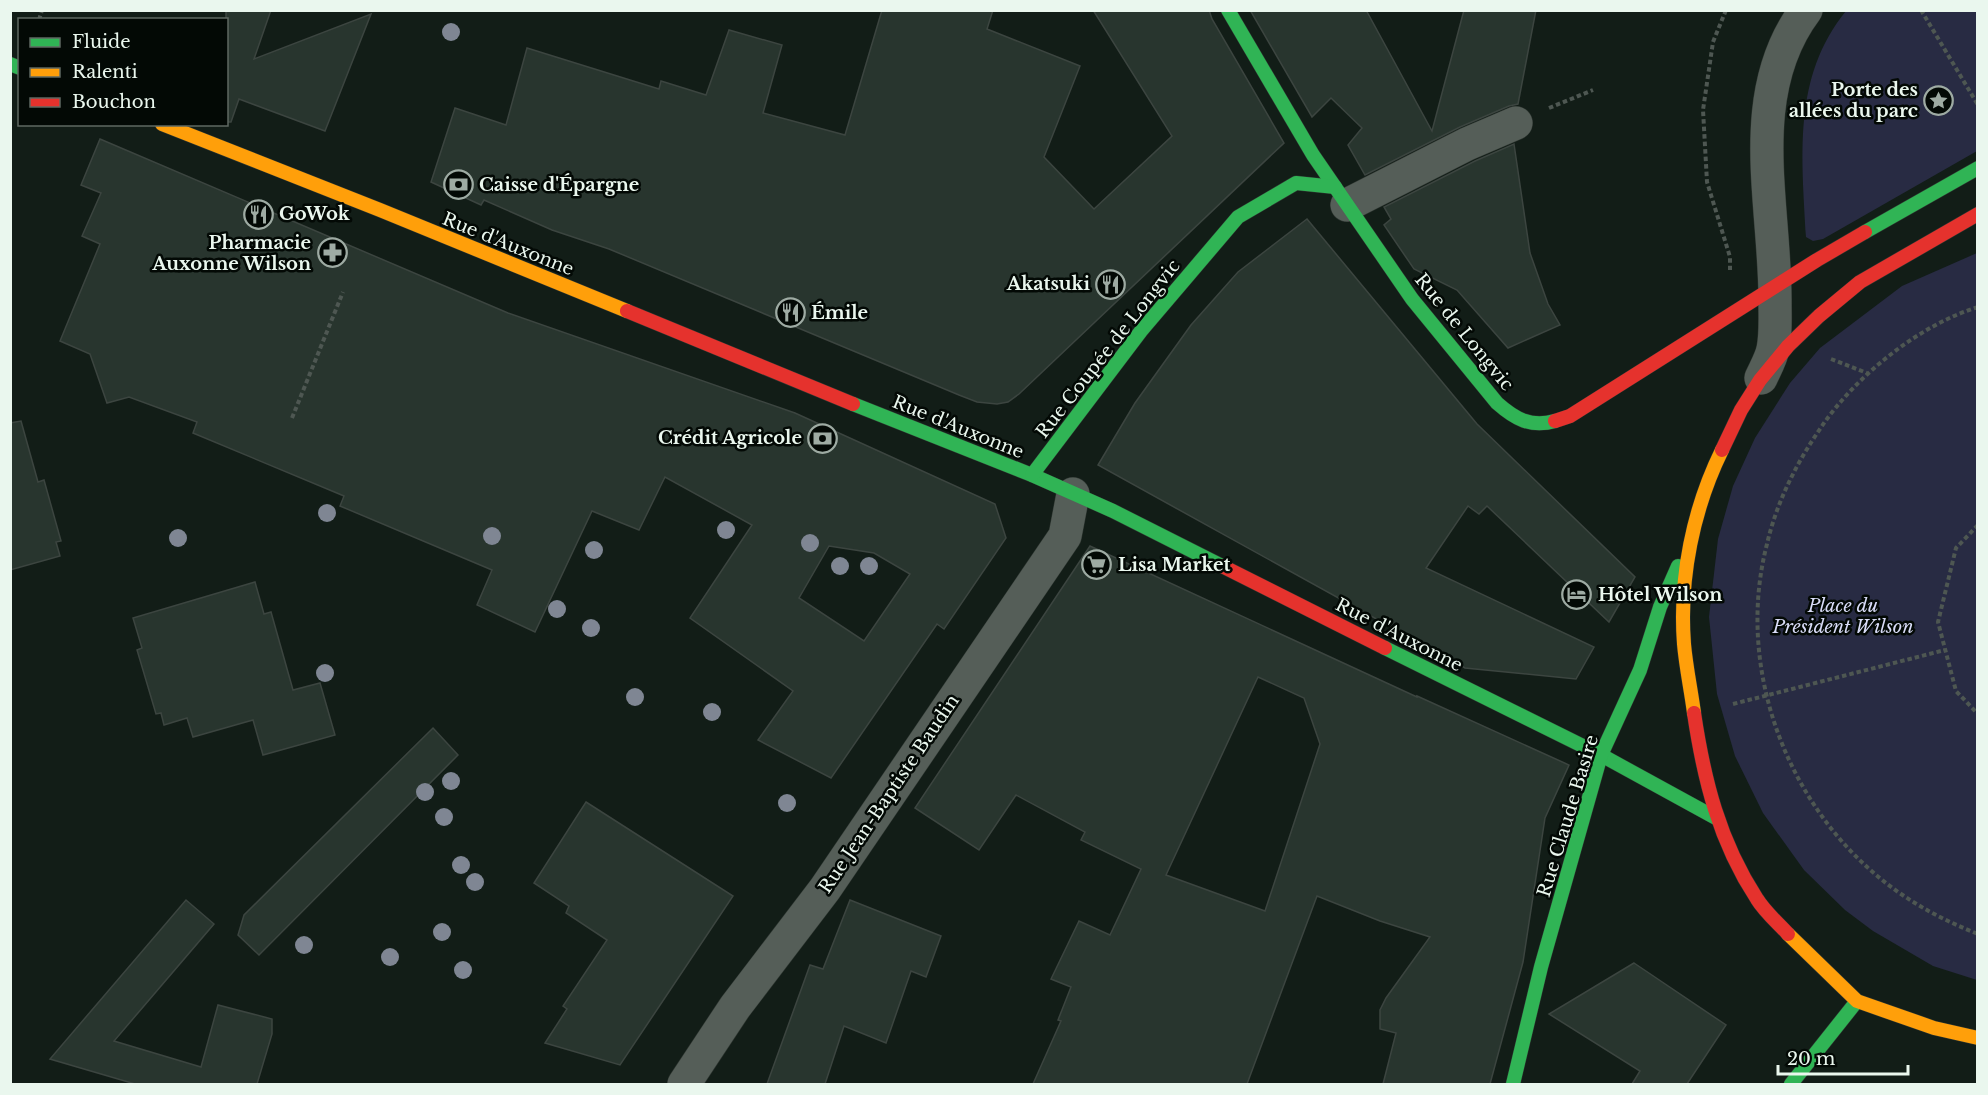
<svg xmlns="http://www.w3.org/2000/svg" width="1988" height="1095" font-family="'Libre Baskerville',serif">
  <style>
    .green { fill: #282b43 }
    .building { fill: #28352e; stroke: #3c4540; stroke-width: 1.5; fill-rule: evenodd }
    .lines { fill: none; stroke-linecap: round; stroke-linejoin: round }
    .street-casing { stroke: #2e3631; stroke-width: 34 }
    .fast-casing { stroke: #2e3631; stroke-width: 15 }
    .slow-casing { stroke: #2e3631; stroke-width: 15 }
    .jam-casing { stroke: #2e3631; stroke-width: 15 }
    .path { stroke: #4e5752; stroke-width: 4; stroke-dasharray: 4.5 3; stroke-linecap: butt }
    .street { stroke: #555e58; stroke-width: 33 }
    .fast { stroke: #30b455; stroke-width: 14 }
    .slow { stroke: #ff9f0a; stroke-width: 14 }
    .jam { stroke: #e5322d; stroke-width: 14 }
    .tree { fill: #7f8693 }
    .labels { text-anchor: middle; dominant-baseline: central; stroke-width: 5; stroke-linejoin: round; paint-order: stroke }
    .poi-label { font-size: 18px; font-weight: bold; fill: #eaf7ee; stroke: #030905; text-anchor: start }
    .street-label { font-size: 18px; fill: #eaf7ee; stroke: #030905 }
    .park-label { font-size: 18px; font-style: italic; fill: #d9dcf8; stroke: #030905 }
  </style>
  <rect width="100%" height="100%" fill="#121d17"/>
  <!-- green -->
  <g class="green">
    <path d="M1846,11h131v140l-154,88 -10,2 -7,-4c-4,-80 -14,-160 40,-226z"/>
    <path d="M1977,253v727l-44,-14 -60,-35 -28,-21 -41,-40 -41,-57 -28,-57 -18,-62 -8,-77 9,-78 15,-53 22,-48 35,-55 30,-35 82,-62z"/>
  </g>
  <!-- building -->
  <g class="building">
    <path d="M226,10h45l-17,49 117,-45 -46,117 -86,-32 -8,23h-5z"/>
    <path d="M882,10h111l-6,19 93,37 -36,91 50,52 78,-73 -79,-126h116l3,9 72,124 -265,251 -11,8 -11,2 -20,-2 -18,-7 -350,-146 -57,-19 -68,-30 -3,5 -50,-23 24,-74 51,17 21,-77 132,41 2,-8 45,14 23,-65 53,15 -19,68 82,22z"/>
    <path d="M1250,10h116l66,121 32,-121h72l-18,94 -9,2 -49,21 -95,48 -17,-30 14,-17 -31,-30 -19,19z"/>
    <path d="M100,139l408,174 287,100 200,91 11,34 -62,91 -7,-5 -106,154 -73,-38 35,-49 -103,-73 62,-93 -87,-48 -26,53 -47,-19 -57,121 -58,-27 15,-35 -152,-64 4,-10 -151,-63 4,-11 -68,-25 -22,6 -17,-49 -30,-13 40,-97 -18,-8 19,-43 -20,-8zM829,546l45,7 36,21 -46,67 -65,-43z"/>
    <path d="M1514,144l16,109 18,51 12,21 -52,23 -51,-58 -43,-21 -30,-44 7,-6 -7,-12 91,-46z"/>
    <path d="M1307,219l170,205 158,153 -26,45 -122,-116 -8,8 -11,-8 -42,62 168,79 -18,32 -111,-11 -367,-203 37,-62 56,-78 47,-53z"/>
    <path d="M21,421l17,61 6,-2 17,61 -5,1 4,14 -50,14v-147z"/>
    <path d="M1090,546l327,151v-1l152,69 -24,53 -22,144 -33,122h-107l13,-51 -16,-4v-19l6,-12 44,-61 -50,-16 -63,-25 -70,188h-214l28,-63 -3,-1 13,-33 -20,-8 28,-58 31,14 31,-66 -60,-29 4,-8 -69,-37 -37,55 -64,-42zM1258,677l46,21 16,46 -55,167 -99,-36z"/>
    <path d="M255,582l9,32 7,-2 22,78 27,-7 15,52 -72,20 -10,-35 -60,17 -6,-19 -23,7 -3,-12 -5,1 -19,-64 5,-2 -9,-30z"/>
    <path d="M433,728l25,27 -199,200 -21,-20 6,-20z"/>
    <path d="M586,802l147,94 -113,169 -75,-22 22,-34 -4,-3 44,-66 -41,-27 3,-7 -35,-23z"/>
    <path d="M186,900l28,24 -100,117 87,26 17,-62 54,14v15l-15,50h-122l-85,-25z"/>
    <path d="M850,900l91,36 -15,41 -15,-6 -25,72 -42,-17 -19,58h-58l43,-119 13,4z"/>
    <path d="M1634,963l92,62 -39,59h-55l8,-13 -91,-57z"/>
  </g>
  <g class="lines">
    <defs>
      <g id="street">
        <path d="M1347,205l120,-61 49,-21"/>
        <path d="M1761,378c4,-9 10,-19 12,-29 3,-15 2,-31 2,-46 1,-97 -33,-208 31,-293"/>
        <path d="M684,1084l51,-77 90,-118 240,-353 8,-42"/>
      </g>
      <g id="fast">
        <path d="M1228,10l85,145 99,144 85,104c18,16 34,25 58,18"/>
        <path d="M10,64l10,4"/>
        <path d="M1865,232l113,-64"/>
        <path d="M853,404l179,71 81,36 109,55"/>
        <path d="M1032,475l109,-144 97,-114 58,-34 39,4"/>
        <path d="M1385,648l216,107 115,63"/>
        <path d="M1513,1084l28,-117 60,-212 39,-85 20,-63 18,-41"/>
        <path d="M1791,1084l66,-83"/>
      </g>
      <g id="slow">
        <path d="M162,124l218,86 247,101"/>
        <path d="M1694,713c-3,-23 -8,-46 -10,-69 -5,-66 9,-135 38,-194"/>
        <path d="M1788,934l69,67 77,27 44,10"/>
      </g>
      <g id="jam">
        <path d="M627,311l226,93"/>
        <path d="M1555,421l15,-5 247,-156 48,-28"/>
        <path d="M1722,450l19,-40 19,-30 28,-34 31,-30 41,-34 118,-68"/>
        <path d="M1222,566l163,82"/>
        <path d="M1694,713c10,67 25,128 63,186 8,13 21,24 31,35"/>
      </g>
    </defs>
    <!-- street casing -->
    <use href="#street" class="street-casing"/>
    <!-- fast casing -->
    <use href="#fast" class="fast-casing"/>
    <!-- slow casing -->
    <use href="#slow" class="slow-casing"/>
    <!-- jam casing -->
    <use href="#jam" class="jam-casing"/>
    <!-- path -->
    <g class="path">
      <path d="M1726,10l-13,32 -10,68 4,72 23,75v13"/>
      <path d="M1921,10l57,95"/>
      <path d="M39,20l3,-10"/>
      <path d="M1549,108l44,-18"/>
      <path d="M1978,307c-59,18 -122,69 -156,119 -25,36 -45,75 -55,118 -33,126 22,269 127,345 26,19 54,33 84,45"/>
      <path d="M1831,359l36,14"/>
      <path d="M292,418l51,-126"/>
      <path d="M1978,525l-22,23 -18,74 18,69 22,23"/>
      <path d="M1733,704l212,-54"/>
    </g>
    <!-- street -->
    <use href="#street" class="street"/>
    <!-- fast -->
    <use href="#fast" class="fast"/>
    <!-- slow -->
    <use href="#slow" class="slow"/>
    <!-- jam -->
    <use href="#jam" class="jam"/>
  </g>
  <!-- trees -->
  <g class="tree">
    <circle cx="451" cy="32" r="9"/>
    <circle cx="327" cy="513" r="9"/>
    <circle cx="726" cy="530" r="9"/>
    <circle cx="492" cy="536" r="9"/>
    <circle cx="178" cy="538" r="9"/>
    <circle cx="810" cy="543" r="9"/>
    <circle cx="594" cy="550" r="9"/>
    <circle cx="840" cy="566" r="9"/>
    <circle cx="869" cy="566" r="9"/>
    <circle cx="557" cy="609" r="9"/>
    <circle cx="591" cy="628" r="9"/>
    <circle cx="325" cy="673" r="9"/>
    <circle cx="635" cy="697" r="9"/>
    <circle cx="712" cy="712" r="9"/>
    <circle cx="451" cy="781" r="9"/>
    <circle cx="425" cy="792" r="9"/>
    <circle cx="787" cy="803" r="9"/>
    <circle cx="444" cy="817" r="9"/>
    <circle cx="461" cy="865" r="9"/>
    <circle cx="475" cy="882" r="9"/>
    <circle cx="442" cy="932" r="9"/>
    <circle cx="304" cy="945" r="9"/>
    <circle cx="390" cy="957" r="9"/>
    <circle cx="463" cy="970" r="9"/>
  </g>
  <!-- icons -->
  <defs>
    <symbol id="sight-ring" viewBox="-11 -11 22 22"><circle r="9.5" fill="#030905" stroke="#9eaba3" stroke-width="1.5"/><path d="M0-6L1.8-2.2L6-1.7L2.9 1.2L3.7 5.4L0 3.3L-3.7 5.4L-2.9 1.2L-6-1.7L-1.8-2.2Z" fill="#9eaba3"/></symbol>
    <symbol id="bank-ring" viewBox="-11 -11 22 22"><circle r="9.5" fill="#030905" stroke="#9eaba3" stroke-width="1.5"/><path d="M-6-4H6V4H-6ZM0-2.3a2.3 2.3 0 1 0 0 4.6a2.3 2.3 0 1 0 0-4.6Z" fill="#9eaba3"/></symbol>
    <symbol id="restaurant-ring" viewBox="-11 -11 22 22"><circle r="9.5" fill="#030905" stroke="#9eaba3" stroke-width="1.5"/><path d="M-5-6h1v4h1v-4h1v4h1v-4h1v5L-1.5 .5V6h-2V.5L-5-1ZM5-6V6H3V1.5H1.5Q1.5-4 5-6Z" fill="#9eaba3"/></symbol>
    <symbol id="pharmacy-ring" viewBox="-11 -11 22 22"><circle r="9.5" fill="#030905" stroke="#9eaba3" stroke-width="1.5"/><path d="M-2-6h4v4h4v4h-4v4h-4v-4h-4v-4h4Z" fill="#9eaba3"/></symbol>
    <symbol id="supermarket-ring" viewBox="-11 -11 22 22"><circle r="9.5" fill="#030905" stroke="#9eaba3" stroke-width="1.5"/><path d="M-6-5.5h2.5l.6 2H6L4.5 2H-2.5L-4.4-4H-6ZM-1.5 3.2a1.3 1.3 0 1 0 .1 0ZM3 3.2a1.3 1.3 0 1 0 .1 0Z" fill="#9eaba3"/></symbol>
    <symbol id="hotel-ring" viewBox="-11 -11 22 22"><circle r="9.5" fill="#030905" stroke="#9eaba3" stroke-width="1.5"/><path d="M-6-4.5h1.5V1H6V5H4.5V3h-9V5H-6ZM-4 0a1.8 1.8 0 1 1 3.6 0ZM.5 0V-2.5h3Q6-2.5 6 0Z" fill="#9eaba3"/></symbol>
  </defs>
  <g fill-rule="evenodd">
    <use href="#sight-ring" x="1922" y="84" width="33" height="33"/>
    <use href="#bank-ring" x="442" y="168" width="33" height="33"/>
    <use href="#restaurant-ring" x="242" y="198" width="33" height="33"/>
    <use href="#pharmacy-ring" x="316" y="236" width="33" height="33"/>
    <use href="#restaurant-ring" x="1094" y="268" width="33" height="33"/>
    <use href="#restaurant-ring" x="774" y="296" width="33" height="33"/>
    <use href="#bank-ring" x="806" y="422" width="33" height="33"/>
    <use href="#supermarket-ring" x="1080" y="548" width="33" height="33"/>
    <use href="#hotel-ring" x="1560" y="578" width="33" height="33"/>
  </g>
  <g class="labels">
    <!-- poi labels -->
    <g class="poi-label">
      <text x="1918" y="90" text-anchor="end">Porte des<tspan x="1918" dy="21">allées du parc</tspan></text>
      <text x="479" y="185">Caisse d'Épargne</text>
      <text x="279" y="214">GoWok</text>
      <text x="311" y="243" text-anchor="end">Pharmacie<tspan x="311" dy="21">Auxonne Wilson</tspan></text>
      <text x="1090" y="284" text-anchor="end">Akatsuki</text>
      <text x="811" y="313">Émile</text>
      <text x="802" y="438" text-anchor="end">Crédit Agricole</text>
      <text x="1118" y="565">Lisa Market</text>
      <text x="1598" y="595">Hôtel Wilson</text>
    </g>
    <!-- street labels -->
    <g class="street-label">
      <text transform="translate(508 244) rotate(22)">Rue d'Auxonne</text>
      <text transform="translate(1464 332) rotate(51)">Rue de Longvic</text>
      <text transform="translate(1108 349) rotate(-52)">Rue Coupée de Longvic</text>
      <text transform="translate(958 427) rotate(22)">Rue d'Auxonne</text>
      <text transform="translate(1399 635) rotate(27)">Rue d'Auxonne</text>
      <text transform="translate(889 794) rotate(-56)">Rue Jean-Baptiste Baudin</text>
      <text transform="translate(1568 816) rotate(-73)">Rue Claude Basire</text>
    </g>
    <!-- park labels -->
    <g class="park-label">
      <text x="1843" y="606">Place du<tspan x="1843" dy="21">Président Wilson</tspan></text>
    </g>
  </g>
  <!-- border -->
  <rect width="1988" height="1095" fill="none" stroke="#eaf7ee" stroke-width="24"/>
  <!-- legend -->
  <rect x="18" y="18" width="210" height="108" fill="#030905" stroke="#5f6862" stroke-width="1.5"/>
  <rect x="30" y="38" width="30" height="9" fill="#30b455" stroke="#5f6862" stroke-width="1.5"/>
  <text x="72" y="48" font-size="18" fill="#eaf7ee">Fluide</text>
  <rect x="30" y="68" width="30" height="9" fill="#ff9f0a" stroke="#5f6862" stroke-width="1.5"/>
  <text x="72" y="78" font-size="18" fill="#eaf7ee">Ralenti</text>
  <rect x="30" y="98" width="30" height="9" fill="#e5322d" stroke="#5f6862" stroke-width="1.5"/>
  <text x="72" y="108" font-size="18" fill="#eaf7ee">Bouchon</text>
  <!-- scale -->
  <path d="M1778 1065v9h130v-9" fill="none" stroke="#eaf7ee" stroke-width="3"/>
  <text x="1787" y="1065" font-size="18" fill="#eaf7ee" stroke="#030905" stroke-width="4.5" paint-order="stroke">20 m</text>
</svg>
